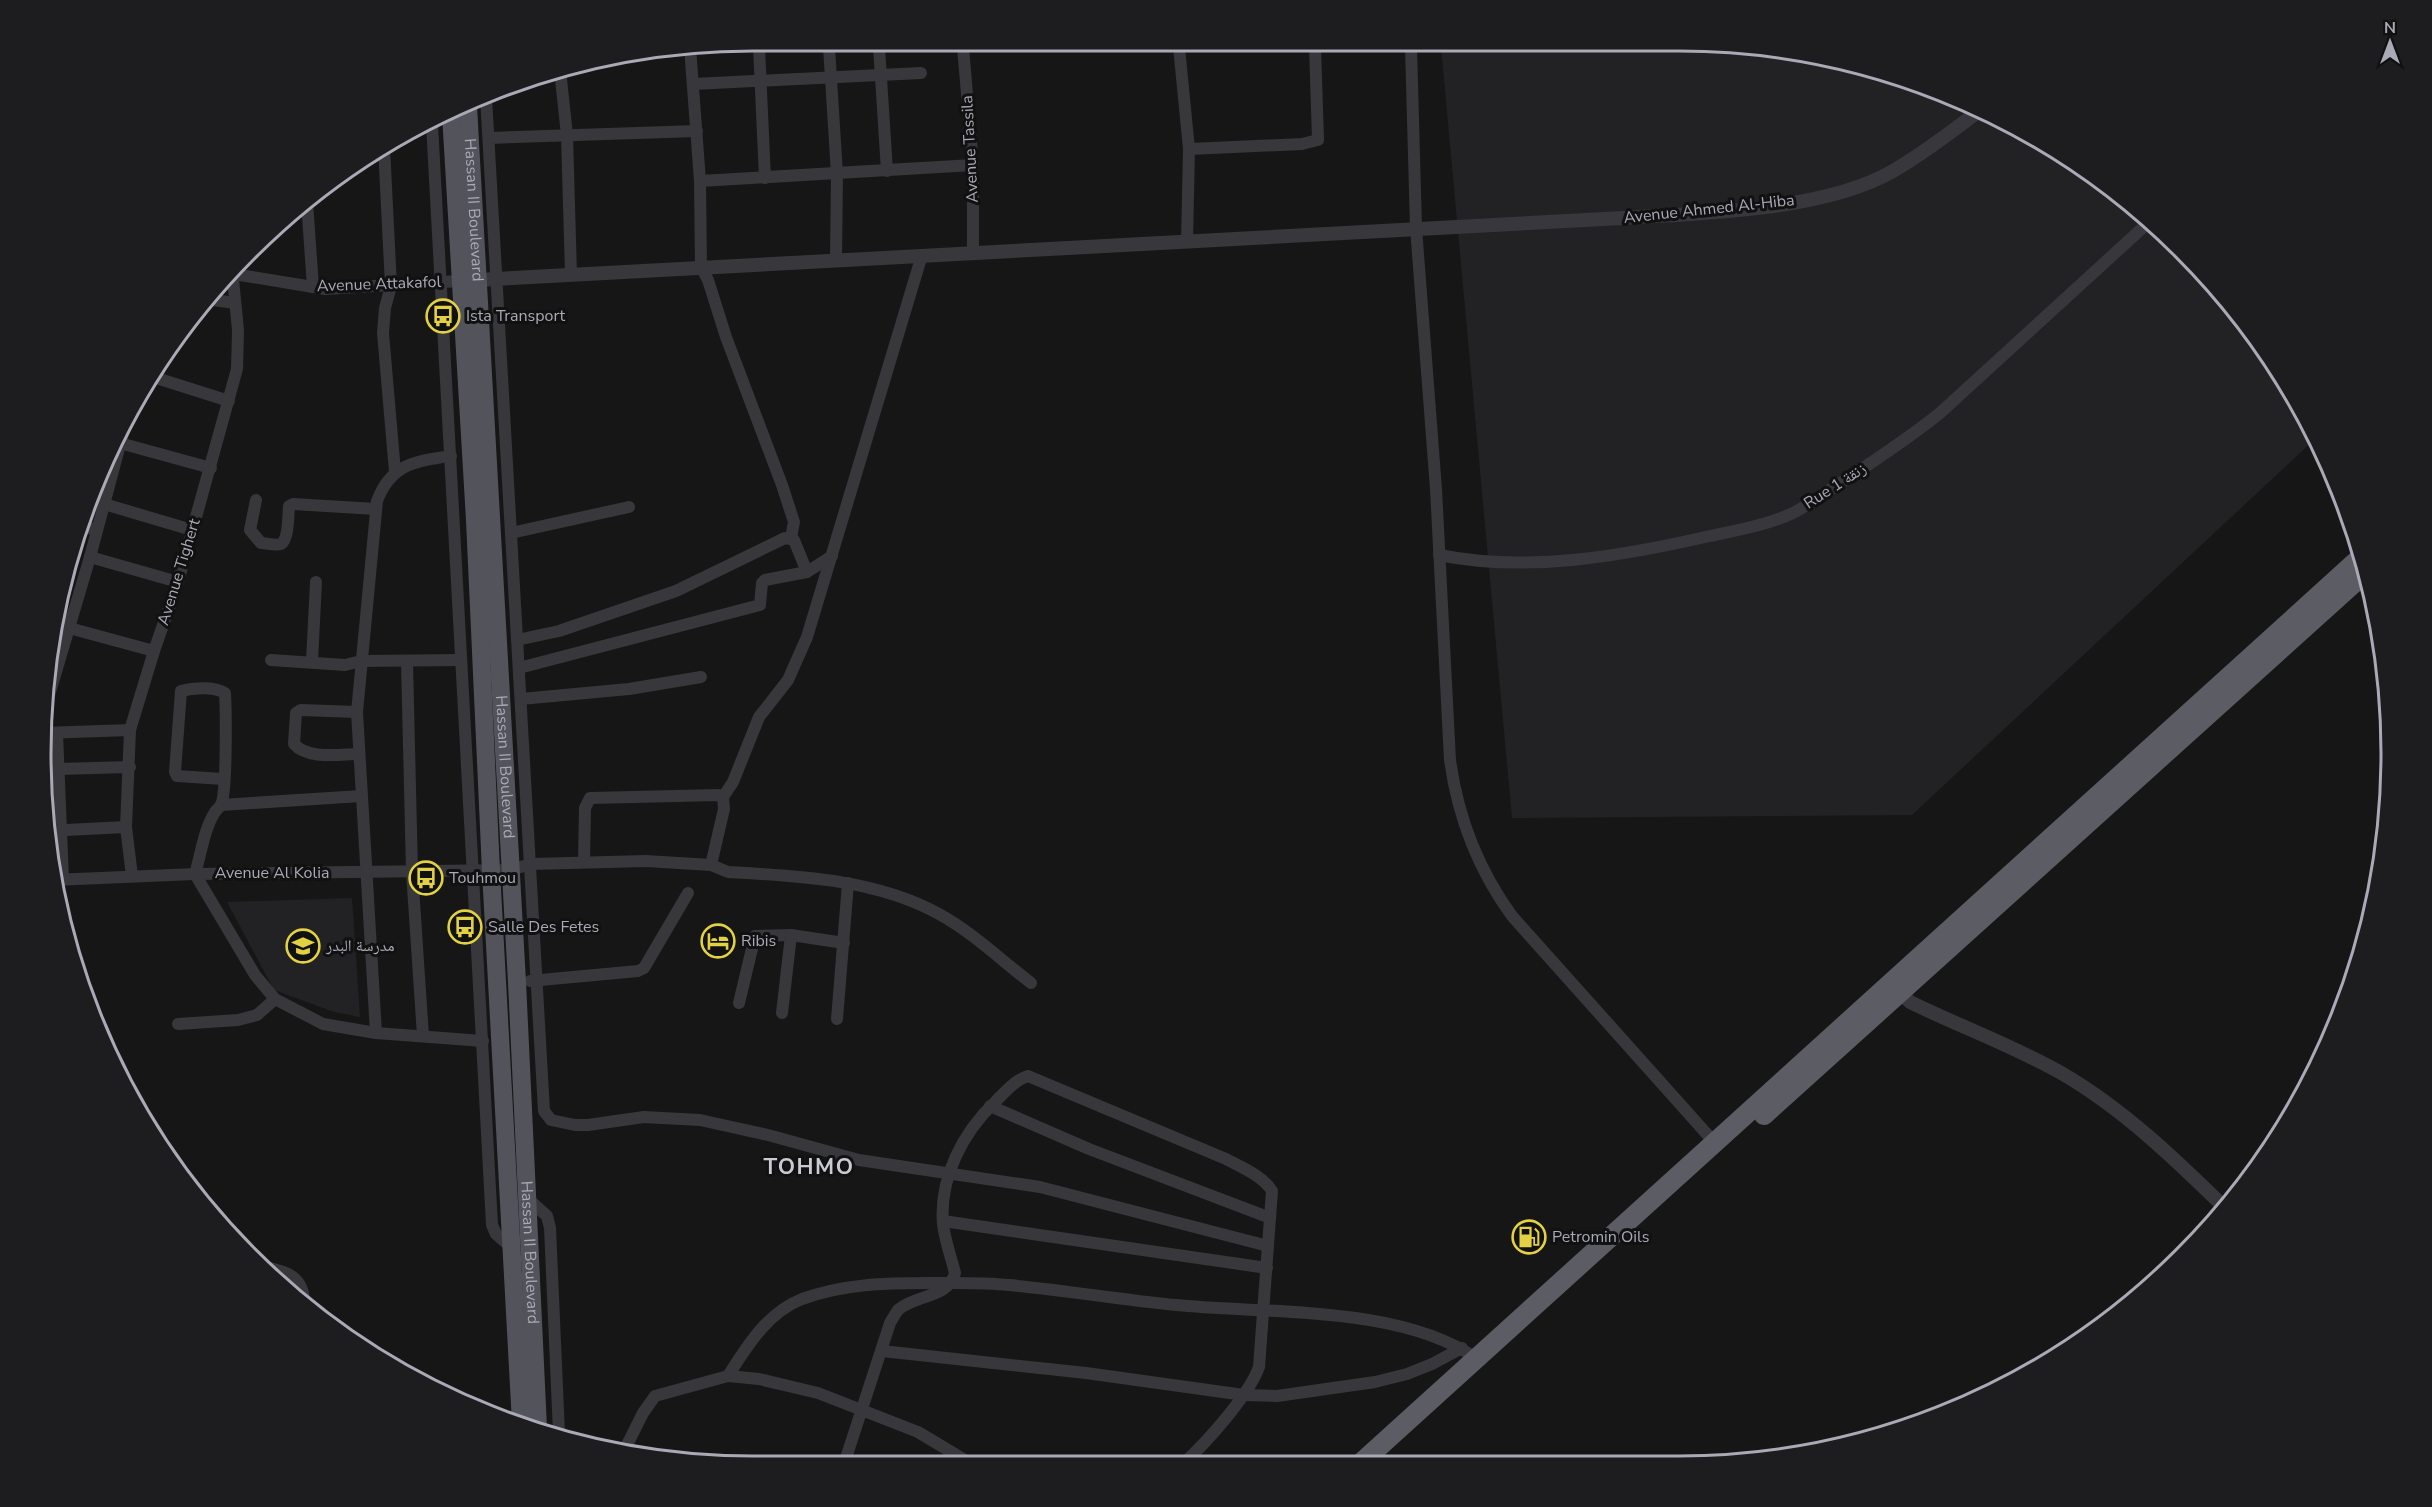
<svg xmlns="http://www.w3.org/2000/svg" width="2432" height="1507" font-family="'Nunito Sans','Noto Naskh Arabic',sans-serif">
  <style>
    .built { fill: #222224 }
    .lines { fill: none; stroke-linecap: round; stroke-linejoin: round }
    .minor { stroke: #37373c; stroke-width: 12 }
    .tertiary { stroke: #37373c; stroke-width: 14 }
    .primary { stroke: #53535b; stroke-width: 18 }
    .trunk { stroke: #5b5c64; stroke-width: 20 }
    .labels { text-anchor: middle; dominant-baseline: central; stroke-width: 6; stroke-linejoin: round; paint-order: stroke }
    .street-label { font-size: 16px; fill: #a9aab6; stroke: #111112 }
    .poi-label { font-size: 16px; fill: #a9aab6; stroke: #111112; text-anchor: start }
    .district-label { font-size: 22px; font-weight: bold; letter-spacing: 1.5px; fill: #c9cad2; stroke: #111112 }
    .rim { fill: none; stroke: #a9aab6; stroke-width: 3 }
  </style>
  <rect width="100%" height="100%" fill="#161617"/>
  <!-- built -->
  <g class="built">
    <path d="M1441,47h330l181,48 161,93 102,96 81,113 19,42 -403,376 -400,3z"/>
    <path d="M352,898l8,119 -26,-5 -60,-22 -47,-88z"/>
  </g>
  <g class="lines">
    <!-- minor -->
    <g class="minor">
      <path d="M690,47l10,134 1,86 7,13 18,57 56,148 12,37 -3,16"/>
      <path d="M759,47l6,131"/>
      <path d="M829,47l8,127 -1,86"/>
      <path d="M879,47l8,124"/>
      <path d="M963,47l10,118v87"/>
      <path d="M1179,47l10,102 -2,92"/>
      <path d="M1411,47l5,181 20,261 14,271c8,58 27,108 62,156l202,226"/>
      <path d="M560,70l7,65 4,139"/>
      <path d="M693,84l228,-11"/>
      <path d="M486,97l58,1014 7,9 24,5h13l56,-8 56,3 68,15 91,25 181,27 228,59"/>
      <path d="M432,124l60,1101 4,9 16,14"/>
      <path d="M489,138l208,-7"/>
      <path d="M384,147l7,139 -6,22 -2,25 12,139"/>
      <path d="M1189,149l113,-5 16,-4 -3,-93"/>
      <path d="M700,181l273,-16"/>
      <path d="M307,202l6,85"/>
      <path d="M228,273l97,16 134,-8"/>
      <path d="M206,299l29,4"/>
      <path d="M150,376l79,25"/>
      <path d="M116,442l95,26"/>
      <path d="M256,500l-6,30 11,13c6,0 15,3 20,1 8,-5 7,-29 8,-38l4,-2 83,5"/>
      <path d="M104,504l88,26"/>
      <path d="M78,525l19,5"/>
      <path d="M511,533l118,-26"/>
      <path d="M1439,555c90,18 183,1 271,-19 28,-6 57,-11 83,-23 16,-8 31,-20 46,-29 35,-23 69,-45 101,-71l209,-191"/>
      <path d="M90,557l88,25"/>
      <path d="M58,625l96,26"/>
      <path d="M517,640l42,-9 117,-40 109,-53 9,2 13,32"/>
      <path d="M271,660l74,5 16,-4 100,-1"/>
      <path d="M312,661l4,-79"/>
      <path d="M407,662l5,210 11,164"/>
      <path d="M519,668l241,-63 2,-22 3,-3 42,-8 25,-16"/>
      <path d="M521,699l108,-10 72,-12"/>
      <path d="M357,712l-56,-2 -5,3 -2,31c14,16 46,10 65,10"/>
      <path d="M42,719l48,-162 39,-146"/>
      <path d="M43,733l87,-3"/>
      <path d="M57,733l6,146"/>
      <path d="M58,769l72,-2"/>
      <path d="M223,779l-46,-3 -2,-4 6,-81c11,-3 33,-5 44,2 1,17 2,100 -4,112 -1,2 -4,4 -6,7 -11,17 -14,42 -20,62l60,101 20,24 48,25 53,9 107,8"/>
      <path d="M45,785h14"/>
      <path d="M723,797l10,-15 26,-65 29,-37 19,-43 115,-382"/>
      <path d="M221,805l140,-9"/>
      <path d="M46,831l80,-4"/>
      <path d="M584,862l1,-54 5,-10 129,-3 4,2 1,12 -13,56"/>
      <path d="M132,876l-6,-49 4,-97 24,-79 24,-69 59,-213 1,-39 -6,-61"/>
      <path d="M53,880l142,-6 315,-4 21,-6 115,-3 65,4 17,7c70,4 148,7 211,42 33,18 62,46 92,69"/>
      <path d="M530,981l108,-10 6,-3 44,-75"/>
      <path d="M739,1003l16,-67 36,-1 53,8"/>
      <path d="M782,1013l9,-78"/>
      <path d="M837,1019l11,-136"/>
      <path d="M178,1024l60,-4 19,-5 18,-16"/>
      <path d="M376,1033l-19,-321 20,-211c14,-37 38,-40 74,-45"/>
      <path d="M990,1106l99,43 181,69"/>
      <path d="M526,1197l21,19 3,12 9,205"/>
      <path d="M943,1221l324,47"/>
      <path d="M263,1267c24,4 42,10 41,38"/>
      <path d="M882,1351l204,22 158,22 33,1 98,-14 32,-8 25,-10 30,-16"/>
      <path d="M728,1376c19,-30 40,-64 74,-77 42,-15 82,-16 126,-16 27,0 54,-1 81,2 56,5 112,15 167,20 91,9 225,0 301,54"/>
      <path d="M624,1451l19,-38 12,-17 73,-20 31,3 59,14 100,39 50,30"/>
      <path d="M845,1461l45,-138c3,-5 5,-9 8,-13 16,-15 51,-12 57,-37 -4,-16 -10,-32 -12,-49 -4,-46 20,-92 53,-123 9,-9 19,-21 32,-25l198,83c15,8 37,17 46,32l-13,176c-10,28 -52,75 -75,96"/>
    </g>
    <!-- tertiary -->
    <g class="tertiary">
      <path d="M477,280l1146,-62c79,-5 201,-7 270,-47 30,-17 58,-39 86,-60"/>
      <path d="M1895,988l15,14c51,25 104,44 153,72 60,35 112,85 161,133"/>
    </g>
    <!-- primary -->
    <g class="primary">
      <path id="s1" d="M468,106l49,876 21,446"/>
      <path d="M451,114l24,406 16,351 30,552"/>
    </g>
    <!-- trunk -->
    <g class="trunk">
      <path d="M1764,1115l601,-542"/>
      <path d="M1361,1463l1000,-906"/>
    </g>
  </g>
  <!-- icons -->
  <defs>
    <symbol id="bus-ring" viewBox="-11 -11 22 22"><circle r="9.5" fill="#111112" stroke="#e2d143" stroke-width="1.5"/><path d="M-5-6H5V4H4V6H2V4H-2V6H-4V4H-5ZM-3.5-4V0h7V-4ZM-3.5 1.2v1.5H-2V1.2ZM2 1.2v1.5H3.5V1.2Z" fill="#e2d143"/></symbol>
    <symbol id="hotel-ring" viewBox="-11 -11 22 22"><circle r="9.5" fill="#111112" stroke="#e2d143" stroke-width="1.5"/><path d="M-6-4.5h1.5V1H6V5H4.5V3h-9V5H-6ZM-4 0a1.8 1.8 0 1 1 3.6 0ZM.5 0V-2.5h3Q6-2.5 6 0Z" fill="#e2d143"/></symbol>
    <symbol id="school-ring" viewBox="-11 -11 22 22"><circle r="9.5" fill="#111112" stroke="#e2d143" stroke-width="1.5"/><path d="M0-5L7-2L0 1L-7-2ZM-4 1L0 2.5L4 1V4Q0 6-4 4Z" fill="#e2d143"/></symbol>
    <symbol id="fuel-ring" viewBox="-11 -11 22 22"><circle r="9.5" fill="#111112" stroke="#e2d143" stroke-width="1.5"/><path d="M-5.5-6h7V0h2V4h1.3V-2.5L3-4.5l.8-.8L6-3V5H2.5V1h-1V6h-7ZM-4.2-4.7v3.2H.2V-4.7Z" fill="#e2d143"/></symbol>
  </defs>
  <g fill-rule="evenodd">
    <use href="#bus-ring" x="424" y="297" width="38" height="38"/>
    <use href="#bus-ring" x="407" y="859" width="38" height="38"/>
    <use href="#bus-ring" x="446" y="908" width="38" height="38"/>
    <use href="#hotel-ring" x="699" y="922" width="38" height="38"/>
    <use href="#school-ring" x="284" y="927" width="38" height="38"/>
    <use href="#fuel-ring" x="1510" y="1218" width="38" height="38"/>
  </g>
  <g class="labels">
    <!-- street labels -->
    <g class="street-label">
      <text transform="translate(970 149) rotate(-93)">Avenue Tassila</text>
      <text transform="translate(1709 209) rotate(-6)">Avenue Ahmed Al-Hiba</text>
      <text stroke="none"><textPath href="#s1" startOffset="104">Hassan II Boulevard</textPath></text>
      <text transform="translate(379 284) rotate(-2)">Avenue Attakafol</text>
      <text transform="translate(1835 486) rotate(-33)">Rue 1 زنقة</text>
      <text transform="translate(179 572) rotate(-73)">Avenue Tighert</text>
      <text stroke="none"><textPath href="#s1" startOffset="662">Hassan II Boulevard</textPath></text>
      <text x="272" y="873">Avenue Al Kolia</text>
      <text stroke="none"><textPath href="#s1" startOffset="1148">Hassan II Boulevard</textPath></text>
    </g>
    <!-- poi labels -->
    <g class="poi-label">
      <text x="466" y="316">Ista Transport</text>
      <text x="449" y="878">Touhmou</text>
      <text x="488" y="927">Salle Des Fetes</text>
      <text x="741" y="941">Ribis</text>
      <text x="326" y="946">مدرسة البدر</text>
      <text x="1552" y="1237">Petromin Oils</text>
    </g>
    <!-- district labels -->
    <g class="district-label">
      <text x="809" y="1167">TOHMO</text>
    </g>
  </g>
  <!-- crop -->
  <path d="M0 0H2432V1507H0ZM753 51H1679A702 702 0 0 1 2381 753V754A702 702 0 0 1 1679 1456H753A702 702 0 0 1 51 754V753A702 702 0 0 1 753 51Z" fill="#1d1d1f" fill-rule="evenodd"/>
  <path class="rim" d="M753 51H1679A702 702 0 0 1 2381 753V754A702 702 0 0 1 1679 1456H753A702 702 0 0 1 51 754V753A702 702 0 0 1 753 51Z"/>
  <!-- north arrow -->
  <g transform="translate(2390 42)" stroke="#111112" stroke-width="4.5" paint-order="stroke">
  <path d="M0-4.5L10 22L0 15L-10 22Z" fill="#a9aab6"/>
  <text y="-9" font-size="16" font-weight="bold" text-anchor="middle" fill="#a9aab6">N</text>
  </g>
</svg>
